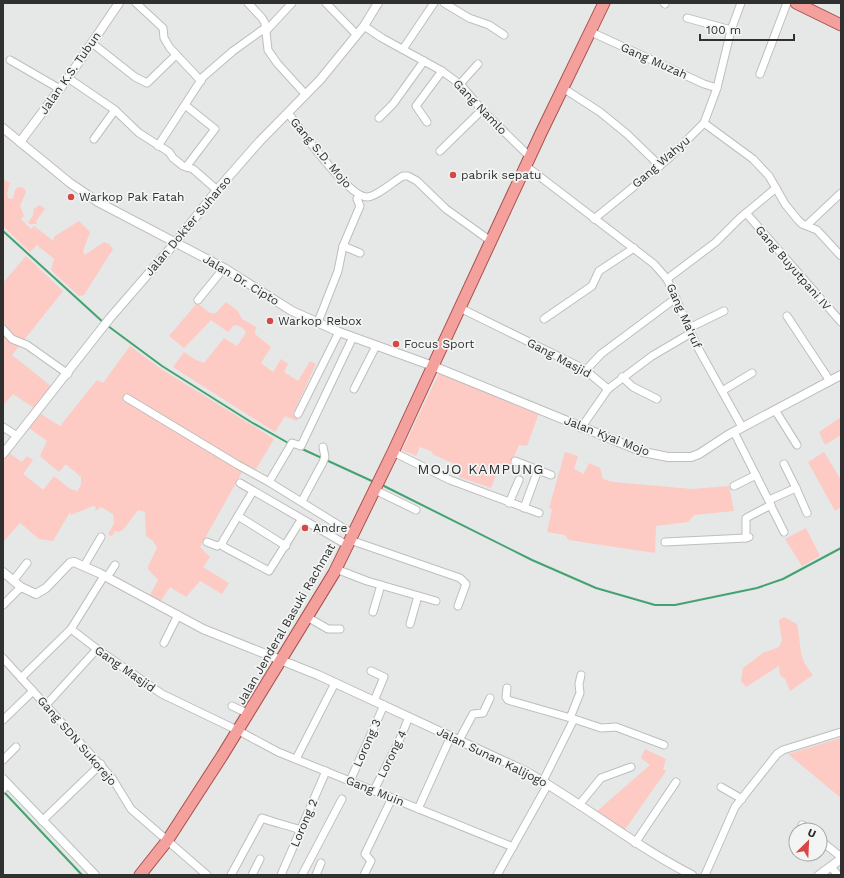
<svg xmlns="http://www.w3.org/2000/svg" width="844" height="878" font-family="'Work Sans',sans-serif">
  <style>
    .green { fill: #fecac4 }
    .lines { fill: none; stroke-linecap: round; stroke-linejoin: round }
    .stream { stroke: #44a271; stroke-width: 2 }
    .minor-casing { stroke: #bcbfbd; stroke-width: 9 }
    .tertiary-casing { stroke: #bcbfbd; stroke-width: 10 }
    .primary-casing { stroke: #aa514d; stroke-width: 13 }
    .minor { stroke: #fff; stroke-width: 7 }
    .tertiary { stroke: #fff; stroke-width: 8 }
    .primary { stroke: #f4a19e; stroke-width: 11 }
    .poi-dot { fill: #d64745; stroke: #f2f5f3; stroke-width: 1.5 }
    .labels { text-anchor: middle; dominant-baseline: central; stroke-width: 3.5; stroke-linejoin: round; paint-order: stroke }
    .street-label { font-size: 12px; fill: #2f302f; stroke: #f2f5f3 }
    .poi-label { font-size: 12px; fill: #2f302f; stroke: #f2f5f3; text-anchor: start }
    .quarter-label { font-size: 14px; letter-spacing: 1px; fill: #2f302f; stroke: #f2f5f3 }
  </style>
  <rect width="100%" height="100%" fill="#e5e8e6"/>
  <!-- green -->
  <g class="green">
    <path d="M3,179l7,4 -3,10 1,5 5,1 2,-9 3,-3 6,1 2,4 -6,14 4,10 -3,3 10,10 3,-3 18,14v2l3,-6 24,-15 11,11 -7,19 2,4 19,-13 5,2 4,5 -29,46 -5,1 -28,-26 3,-11 -17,-14 -7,7 -27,-26z"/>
    <path d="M40,205l5,4 -9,12 1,3h-7l-2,-1 5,-8 1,-6z"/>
    <path d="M26,256l37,35 -51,64 40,32 -18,21 -21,-14 -10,11v-122z"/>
    <path d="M226,302l11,8 5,9 14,8 -1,7 16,13 -10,16 12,9 8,-13 7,5 -4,8 14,9 12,-20 6,3 -23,50 6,3 -2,4 -12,-5 -10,16 -102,-65 11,-15 12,8 8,3 20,-25 13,8 9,-13c-2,-5 -7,-8 -12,-8l-6,7 -17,-12 -27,28 -15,-12 28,-33 13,10h6z"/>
    <path d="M130,346l31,23 113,70 -18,30 -10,-4 -46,82 10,10 -7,10 26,16 -7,11 -22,-13 -14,16 -16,-10 -9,14 -11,-6 8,-15 -10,-11v-3l9,-18 -4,-7 -7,-5 -1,-24 -7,-2 -15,20 -5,2 -3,-1 -3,5 -4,-1 6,-12 -1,-9 -12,-7 -6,4 1,-4 -3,-1 -22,9 -1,-3 -17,29 -14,-2 -19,-16 -17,19v-82l6,-7 13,9 5,-6 6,4 -10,14 19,15h2l10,-13 16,13 8,2 3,-7v-7l-14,-12h-2l-6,7 -19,-16 7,-15 -18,-13 12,-14 19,12 37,-46 6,3z"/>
    <path d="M439,373h4l96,40 -12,33 -8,-1 -11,26 -10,-1 -7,18 -32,-11 3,-10 -28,-12 -3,-4 -11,-4 -4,9 -14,-6z"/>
    <path d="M841,417v18l-16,10 -6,-13z"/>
    <path d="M565,452l13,4 -4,13 10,5 5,-11 11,5 3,11 10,3 79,7 37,-3 5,25 -40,4 -6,7 -32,4 -1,27 -86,-13 -4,-5 -18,-3 5,-23 -3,-1z"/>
    <path d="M824,452l17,28v27l-6,4 -27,-49z"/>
    <path d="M806,528l14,28 -18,10 -17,-27z"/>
    <path d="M784,617l13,7c5,23 0,32 16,51l-23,16 -5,-12 -5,-4 -1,-9 -33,21 -5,-6 2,-13 20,-15 16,-6 3,-6 -3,-21z"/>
    <path d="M841,738v60l-53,-44z"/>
    <path d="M645,749l21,10 -3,10 3,2 -42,60 -28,-19 54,-47 -9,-7z"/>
  </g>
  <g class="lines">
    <!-- stream -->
    <g class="stream">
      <path d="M3,231l101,92"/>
      <path d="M108,326l54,40 89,56 39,22"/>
      <path d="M300,448l74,34"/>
      <path d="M382,485l150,75 64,28 59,17h20l82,-17 26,-9 58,-31"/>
      <path d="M3,791l79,84"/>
    </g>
    <defs>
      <g id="minor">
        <path d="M136,3l27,25 1,10 6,10 31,33"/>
        <path d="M248,3l14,15 3,5 3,27 9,13 29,32"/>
        <path d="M326,3l30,31"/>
        <path d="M444,3l25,15 20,7 15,10"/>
        <path d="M664,3l1,1"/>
        <path d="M687,18l44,12"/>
        <path d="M364,26l18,12 60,33 19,14 21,25 48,47"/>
        <path d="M265,32l27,-29"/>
        <path d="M591,32l113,52 13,4"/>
        <path d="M92,43l43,34 12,6 29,-28"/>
        <path d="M403,49l31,-46"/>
        <path d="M10,60l50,29"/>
        <path d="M760,74l27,-71"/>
        <path d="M68,78l47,32 24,23 30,19 4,6 10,8 10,3 24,21"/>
        <path d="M460,84l18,-20"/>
        <path d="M563,88l37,24 27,22 33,32"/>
        <path d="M185,105l30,24 -29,38"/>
        <path d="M288,113c13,17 60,84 79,84 9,0 27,-16 36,-21h5l9,5 29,28 46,33"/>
        <path d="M379,118l14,-14 31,-43"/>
        <path d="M427,122l-11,-16 26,-35"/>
        <path d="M704,123l49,36 16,17 16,28 13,16 4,4 15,6 24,26"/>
        <path d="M94,139l21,-29"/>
        <path d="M158,146l45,-69 30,-26 32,-23"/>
        <path d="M440,151l42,-41"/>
        <path d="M526,166l128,98 13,15 31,69 44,79"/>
        <path d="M746,213l95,109"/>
        <path d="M594,219l75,-61 35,-35 13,-35 14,-58 10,-27"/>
        <path d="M807,225l34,-32"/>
        <path d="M343,246l17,7"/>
        <path d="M667,279l49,-37 24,-24 36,-30"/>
        <path d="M198,300l26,-32"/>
        <path d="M460,308l124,61 24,20 44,-33 39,-23"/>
        <path d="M787,316l43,65"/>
        <path d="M544,319l48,-33 7,-15 35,-23"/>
        <path d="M318,322l20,-51 5,-25 17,-40 -3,-7 2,-4"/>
        <path d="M689,328l35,-17"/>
        <path d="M3,329l9,10 15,6 41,29"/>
        <path d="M353,337l-52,109 -9,-3 -23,39 84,52"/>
        <path d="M586,370l15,-16 75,-56"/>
        <path d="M622,377l11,10 24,12"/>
        <path d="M354,389l22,-43"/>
        <path d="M722,391l30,-18"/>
        <path d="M127,398l111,67 31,17"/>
        <path d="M775,410l22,35"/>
        <path d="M298,414l41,-82"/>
        <path d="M3,427l14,9"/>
        <path d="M581,428l27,-39"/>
        <path d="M734,432l37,73 -25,13v20l3,-1"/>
        <path d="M393,452l57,28 89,33"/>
        <path d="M515,461l36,14"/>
        <path d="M784,464l12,24"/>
        <path d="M240,483l107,62"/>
        <path d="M734,486l22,-11"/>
        <path d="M375,490l41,20"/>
        <path d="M253,491l-30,50 -1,3 2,3 45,24 32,-51"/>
        <path d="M769,500l27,-12 11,25"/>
        <path d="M302,501l21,-39 2,-5 -2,-10"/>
        <path d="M509,503l10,-23"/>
        <path d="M771,506l13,26"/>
        <path d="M524,508l14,-38"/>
        <path d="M238,516l48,30"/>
        <path d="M350,540l110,38 6,6 -8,22"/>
        <path d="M207,542l10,4 5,-2"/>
        <path d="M665,542l81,-4"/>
        <path d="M84,566l17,-29"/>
        <path d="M336,569l31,12 69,20"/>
        <path d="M104,576l-33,53 26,20 65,45 77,37 39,21 235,95"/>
        <path d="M107,577l8,-12"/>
        <path d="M13,581l14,-18"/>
        <path d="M3,605l18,-18"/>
        <path d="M373,612l8,-27"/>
        <path d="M307,617l21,12h12"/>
        <path d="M410,624l8,-28"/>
        <path d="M164,643l14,-28"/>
        <path d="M3,658l109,120 19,31 76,66"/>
        <path d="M371,671l13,6 -10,24"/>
        <path d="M21,678l50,-49"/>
        <path d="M507,688l-1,9 2,3 66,19"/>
        <path d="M46,705l51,-56"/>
        <path d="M232,706l17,8"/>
        <path d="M570,718l10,-25 -1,-9 2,-9"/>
        <path d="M3,720l30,-29"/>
        <path d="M459,740l14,-26 10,-1 7,-15"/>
        <path d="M296,759l39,-76"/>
        <path d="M3,760l13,-13"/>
        <path d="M350,781l34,-76"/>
        <path d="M543,781l31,-62 27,9 15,-1 48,18"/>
        <path d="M721,787l21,12"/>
        <path d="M3,789l5,-4"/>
        <path d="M374,790l25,-49 10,-24"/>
        <path d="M579,805l22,-27 30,-11"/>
        <path d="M418,809l33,-73"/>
        <path d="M42,821l59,-57"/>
        <path d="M802,825l6,5"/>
        <path d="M820,840l21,17"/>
        <path d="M635,843l41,-61"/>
        <path d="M831,867l7,8"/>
        <path d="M231,875l31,-57c13,5 25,7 39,12"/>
        <path d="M252,875l8,-16"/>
        <path d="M281,875l45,-104"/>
        <path d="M302,875l40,-76"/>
        <path d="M316,875l5,-12"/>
        <path d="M364,875l7,-14 -6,-7 27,-56"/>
        <path d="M497,875l51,-91"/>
        <path d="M705,875l30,-68 42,-53 6,-4 58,-18"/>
      </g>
      <g id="tertiary">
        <path d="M3,128l67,55 28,19 126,66 68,43 47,21 94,34 210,86 25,5h23l8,-3 29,-19 113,-60"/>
        <path d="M20,142l48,-64 51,-75"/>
        <path d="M3,454l107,-136 65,-75 42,-53 42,-48 61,-62 44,-54 14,-23"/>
        <path d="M3,572l18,15 15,7 10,-6 24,-25 4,-1 25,11 104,56 115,46 207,96c57,32 108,74 167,104"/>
        <path d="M3,779l92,96"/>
        <path d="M819,875l22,-16"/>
      </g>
      <g id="primary">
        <path d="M796,3l45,22"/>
        <path d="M140,875l27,-34 55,-85 112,-183 59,-121 148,-319 63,-130"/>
      </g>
    </defs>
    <!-- minor casing -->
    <use href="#minor" class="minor-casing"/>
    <!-- tertiary casing -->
    <use href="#tertiary" class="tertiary-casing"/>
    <!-- primary casing -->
    <use href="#primary" class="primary-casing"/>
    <!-- minor -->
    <use href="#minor" class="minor"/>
    <!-- tertiary -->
    <use href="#tertiary" class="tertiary"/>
    <!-- primary -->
    <use href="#primary" class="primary"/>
  </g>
  <!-- markers -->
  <g class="poi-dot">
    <circle cx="453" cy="175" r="4"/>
    <circle cx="71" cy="197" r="4"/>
    <circle cx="270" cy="321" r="4"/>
    <circle cx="396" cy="344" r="4"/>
    <circle cx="305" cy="528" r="4"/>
  </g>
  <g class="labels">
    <!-- street labels -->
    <g class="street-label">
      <text transform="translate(654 61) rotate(24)">Gang Muzah</text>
      <text transform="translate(70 73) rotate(-55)">Jalan K.S. Tubun</text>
      <text transform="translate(480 107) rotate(46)">Gang Namlo</text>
      <text transform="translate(321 153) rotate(50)">Gang S.D. Mojo</text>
      <text transform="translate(661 162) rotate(-41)">Gang Wahyu</text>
      <text transform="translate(188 226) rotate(-50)">Jalan Dokter Suharso</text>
      <text transform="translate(793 268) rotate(49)">Gang Buyutpani IV</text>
      <text transform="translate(241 280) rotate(31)">Jalan Dr. Cipto</text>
      <text transform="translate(684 316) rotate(66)">Gang Ma'ruf</text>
      <text transform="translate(559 358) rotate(28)">Gang Masjid</text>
      <text transform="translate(607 436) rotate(21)">Jalan Kyai Mojo</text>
      <text transform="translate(286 624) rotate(-60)">Jalan Jenderal Basuki Rachmat</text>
      <text transform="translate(125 669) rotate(35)">Gang Masjid</text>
      <text transform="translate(77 741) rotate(49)">Gang SDN Sukorejo</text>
      <text transform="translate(367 743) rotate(-66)">Lorong 3</text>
      <text transform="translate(392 754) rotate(-64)">Lorong 4</text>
      <text transform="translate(492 757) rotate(26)">Jalan Sunan Kalijogo</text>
      <text transform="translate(375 791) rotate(22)">Gang Muin</text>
      <text transform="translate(304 823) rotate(-67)">Lorong 2</text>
    </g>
    <!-- poi labels -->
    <g class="poi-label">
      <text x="461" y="175">pabrik sepatu</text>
      <text x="79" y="197">Warkop Pak Fatah</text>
      <text x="278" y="321">Warkop Rebox</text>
      <text x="404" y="344">Focus Sport</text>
      <text x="313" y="528">Andre</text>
    </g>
    <!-- quarter labels -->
    <g class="quarter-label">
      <text x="481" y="469">MOJO KAMPUNG</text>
    </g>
  </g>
  <!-- border -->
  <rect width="844" height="878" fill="none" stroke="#2f302f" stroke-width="8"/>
  <!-- north arrow -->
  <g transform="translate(808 842) rotate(24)"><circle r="19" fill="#f2f5f3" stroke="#a4a6a5"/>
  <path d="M0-3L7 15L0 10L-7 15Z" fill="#d64745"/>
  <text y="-6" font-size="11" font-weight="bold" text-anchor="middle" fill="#2f302f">U</text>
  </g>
  <!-- scale -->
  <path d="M700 34v6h94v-6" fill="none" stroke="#2f302f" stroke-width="2"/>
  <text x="706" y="34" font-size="12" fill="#2f302f" stroke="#f2f5f3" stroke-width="3" paint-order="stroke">100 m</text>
</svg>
